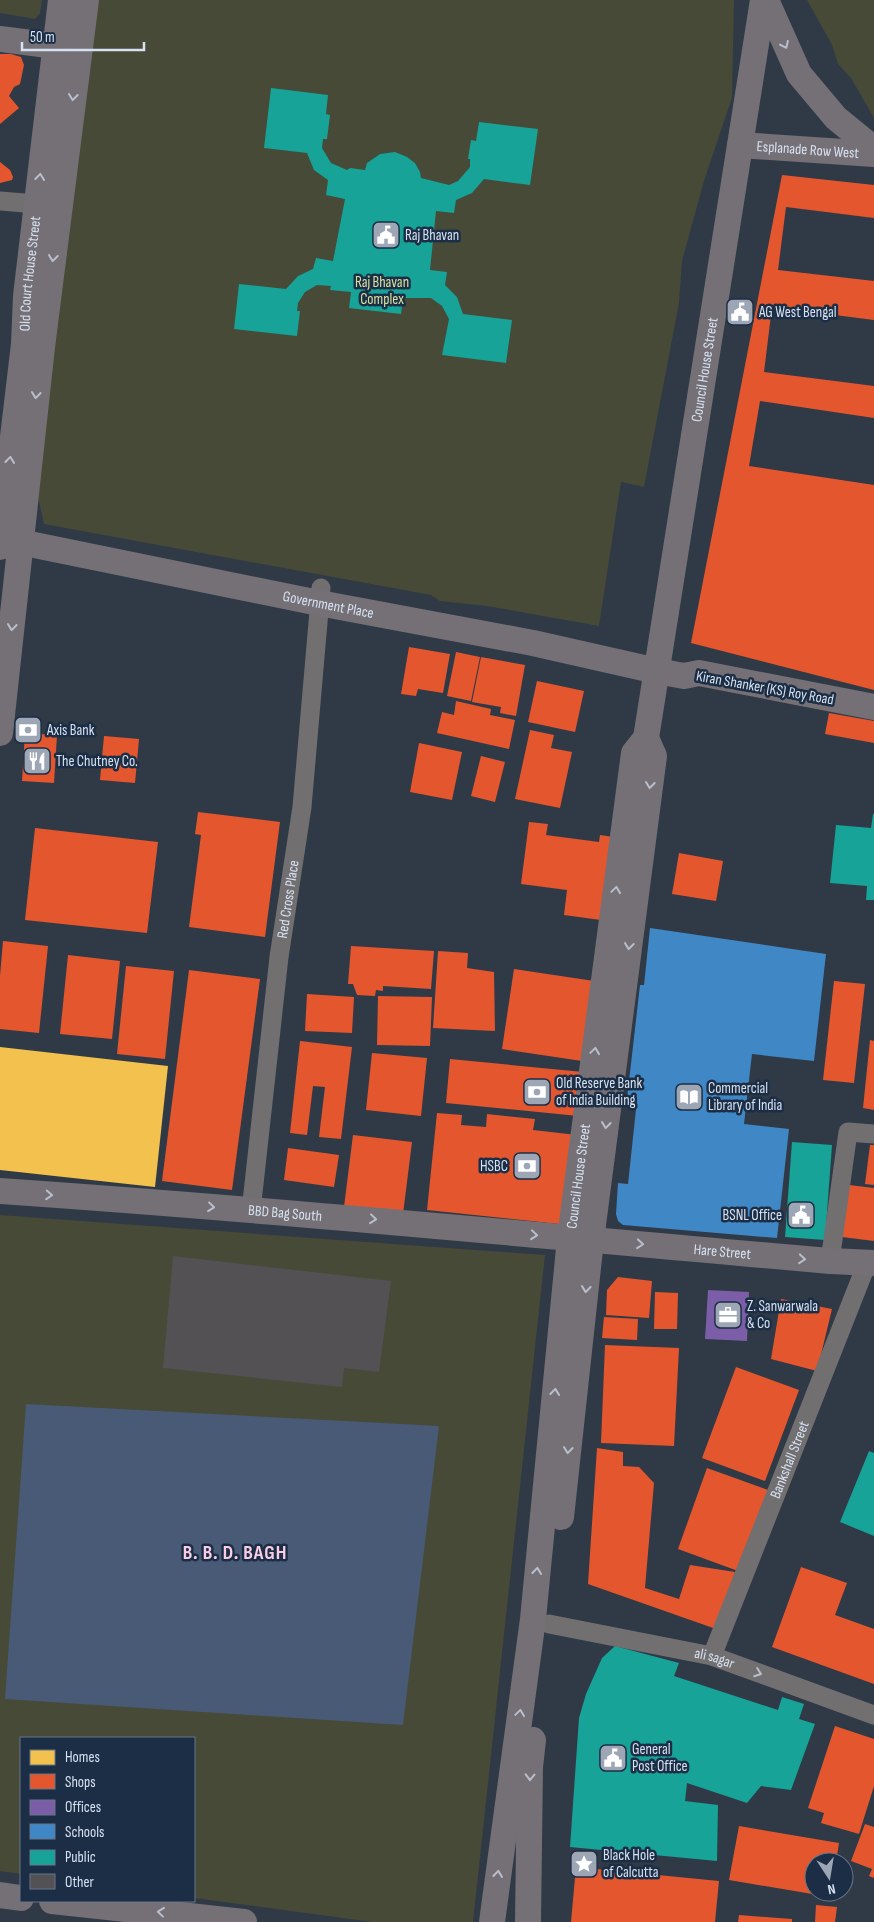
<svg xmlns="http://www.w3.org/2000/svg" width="874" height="1922" font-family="'Sofia Sans Condensed',sans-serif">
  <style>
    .green { fill: #464a37 }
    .water { fill: #495a76 }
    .homes { fill: #f2c14e }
    .shops { fill: #e4572e }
    .offices { fill: #7b5ea7 }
    .schools { fill: #3f88c5 }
    .public { fill: #17a398 }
    .building { fill: #535154 }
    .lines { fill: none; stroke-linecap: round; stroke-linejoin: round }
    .street { stroke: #726f71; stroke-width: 19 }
    .secondary { stroke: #747076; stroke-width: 26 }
    .oneway { stroke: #b9bfcc }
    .oneway2 { stroke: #b8bfcb }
    .labels { text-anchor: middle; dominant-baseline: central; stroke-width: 5; stroke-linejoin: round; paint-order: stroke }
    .street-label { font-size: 15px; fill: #d6e1f1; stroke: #1c2e45 }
    .poi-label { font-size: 15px; fill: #d6e1f1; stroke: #1c2e45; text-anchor: start }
    .park-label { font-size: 15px; fill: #d6e1a1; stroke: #1c2e45 }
    .district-label { font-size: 20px; font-weight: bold; letter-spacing: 1px; fill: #facde5; stroke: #1c2e45 }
  </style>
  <rect width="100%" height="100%" fill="#303946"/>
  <!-- green -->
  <g class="green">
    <path d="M0,0h42l-2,13 -5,6 -35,-6z"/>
    <path d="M97,0h637l-2,98 -28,83 -22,80 -3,42 -35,184 -23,-5 -22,144 -112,-20 -47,-5 -9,-6 -387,-71 -8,-36z"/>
    <path d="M807,0h67v118l-23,-40 -13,-14 -6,-19z"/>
    <path d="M0,1215l545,40 -72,667h-101l-178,-24v-160h-173v136l-21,-3z"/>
  </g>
  <!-- water -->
  <path class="water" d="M26,1404l413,22 -36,299 -398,-26z"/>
  <!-- homes -->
  <path class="homes" d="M0,1047l168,19 -13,121 -155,-17z"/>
  <!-- shops -->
  <g class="shops">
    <path d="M0,54h11l10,3 3,8 -4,19 -6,3 -5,9 10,12 -19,16z"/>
    <path d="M0,162l10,8 3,7 -1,3 -12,3z"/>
    <path d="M782,175l92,10v33l-88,-11 -8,63 96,11v39l-102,-13 -8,65 110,14v32l-114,-17 -11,65 125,19v205l-183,-47z"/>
    <path d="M409,647l41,7 -7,39 -25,-4 -2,7 -15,-2z"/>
    <path d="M456,652l24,5 -9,44 -24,-5z"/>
    <path d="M481,657l44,8 -9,51 -16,-3 1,-6 -29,-5z"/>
    <path d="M537,681l47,10 -9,41 -47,-10z"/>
    <path d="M456,701l35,8 -1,6 25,5 -6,29 -72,-16 5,-21 12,3z"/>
    <path d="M829,713l45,8v22l-49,-9z"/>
    <path d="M530,730l24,5 -3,13 21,4 -12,56 -45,-9z"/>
    <path d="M25,733l32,2 -3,48 -32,-2z"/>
    <path d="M104,736l35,3 -4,44 -35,-3z"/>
    <path d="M419,743l43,9 -10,48 -42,-8z"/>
    <path d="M481,756l24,6 -10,40 -24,-6z"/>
    <path d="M198,812l82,10 -15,115 -76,-10 12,-92 -6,-1z"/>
    <path d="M529,822l19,2 -2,11 53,7 1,-7 20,3 -12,83 -44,-6 3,-25 -46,-6z"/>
    <path d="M35,828l123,14 -11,91 -122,-13z"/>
    <path d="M679,853l44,8 -7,40 -44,-7z"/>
    <path d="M3,941l45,5 -9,87 -39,-4v-53z"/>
    <path d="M351,946l83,5 -3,38 -48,-3v5l-7,-1 -1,6 -18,-1 -4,-11h-5z"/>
    <path d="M438,951l30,2 -1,15 27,4 1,59 -62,-3z"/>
    <path d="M68,955l52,6 -8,78 -52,-5z"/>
    <path d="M126,966l48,5 -9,88 -48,-5z"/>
    <path d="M514,969l80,12 -12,80 -80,-12z"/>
    <path d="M189,970l71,9 -28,211 -70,-9z"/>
    <path d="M834,981l31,3 -11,99 -31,-3z"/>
    <path d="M307,994l47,3 -2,36 -47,-2z"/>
    <path d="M378,996l54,1 -2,49 -53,-1z"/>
    <path d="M870,1040l4,1v69l-11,-2z"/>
    <path d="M300,1041l52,6 -11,92 -22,-2 6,-50 -12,-1 -6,49 -17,-2z"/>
    <path d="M372,1053l55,5 -6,58 -55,-6z"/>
    <path d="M450,1059l133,13 -5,44 -132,-13z"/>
    <path d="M437,1113l25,2 -1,10 25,2 1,-13 48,5 -2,11 44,5 -9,90 -141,-15z"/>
    <path d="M353,1135l59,7 -9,72 -59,-7z"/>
    <path d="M870,1145h4v40l-9,-1z"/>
    <path d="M288,1148l51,7 -5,32 -50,-7z"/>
    <path d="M849,1185l25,3v53l-32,-4z"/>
    <path d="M618,1277l34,4 -3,37 -43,-3 1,-25z"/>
    <path d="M655,1292l23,1 -1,36h-23z"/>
    <path d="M781,1299l51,10 -15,62 -46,-12z"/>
    <path d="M604,1317l34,2 -1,21 -35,-2z"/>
    <path d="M605,1345l74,3 -5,98 -73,-3z"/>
    <path d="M736,1367l63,23 -34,91 -63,-23z"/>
    <path d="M597,1448l26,4v14l16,1 15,16 -9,105 34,11 11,-34 45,7 -19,57 -128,-45z"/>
    <path d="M707,1468l61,22 -30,81 -60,-22z"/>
    <path d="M801,1567l46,16 -12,32 39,14v55l-102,-37z"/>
    <path d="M835,1726l39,13v47l-15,48 -38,-11 3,-10 -16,-5z"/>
    <path d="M865,1824l9,3v51l-5,-2 3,-7 -21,-8z"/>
    <path d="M739,1826l100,17 -3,19h-22v30h17l-1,5 -101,-17z"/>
    <path d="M576,1867l143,14 -4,41h-144z"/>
    <path d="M816,1905l21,2 -2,15h-20z"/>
    <path d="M739,1915l53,4v3h-54z"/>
  </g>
  <!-- offices -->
  <path class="offices" d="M708,1290l41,2 -2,49 -42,-2z"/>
  <!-- schools -->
  <path class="schools" d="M650,928l176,26 -12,107 -62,-7 -8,70 45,5 -12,109 -154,-13 -5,-4 -2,-7 2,-31 10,1 9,-84 -10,-1 13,-114h4z"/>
  <!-- public -->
  <g class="public">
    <path d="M271,88l57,7 -2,19 4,1 -3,24h-4l-1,9 9,15 16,7 3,-2 15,2 2,-7 13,-9 15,-2 12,5 8,6 5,9 1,6 28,7 9,-4 12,-14v-8h-2l3,-19 5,1 3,-19 59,7 -8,56 -46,-6 -12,14 -16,7 -2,13 -18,-2 -6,59 17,2 -2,13 12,12 6,17 49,6 -6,43 -64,-8 7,-36 -7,-13 -11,-8h-28l-2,16 -52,-6 2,-16 -21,-2 1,-4 -14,-1 -12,7 -7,11 -1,8h3l-3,25 -63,-7 5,-45 47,5 12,-13 15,-7 3,-11 17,3 12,-62 -19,-4 2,-15 -14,-10 -7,-17 -43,-5z"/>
    <path d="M873,814h1v86h-8l1,-14 -37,-3 6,-58 35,3z"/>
    <path d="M792,1142l40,3 -7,95 -40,-3z"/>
    <path d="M869,1451l5,2v83l-34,-14z"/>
    <path d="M615,1646l64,17 -5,13 104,34 4,-13 22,7 -5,15 16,5 -24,66 -30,-4 -14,17 -60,-20 -2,18 33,4 -1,56 -147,-14 9,-129 7,-24 16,-36z"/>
  </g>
  <!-- building -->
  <path class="building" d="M173,1256l218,25 -12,91 -35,-4 -2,19 -179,-19z"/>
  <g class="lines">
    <!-- street -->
    <g class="street">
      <path d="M0,201l37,3"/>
      <path id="s1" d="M251,1211l28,-254 23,-150 19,-219"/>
      <path d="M830,1261l18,-129 26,2"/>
      <path id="s2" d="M549,1624l163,32 162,59"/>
      <path id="s3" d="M712,1656l155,-393"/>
    </g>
    <!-- secondary -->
    <g class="secondary">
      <path d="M766,0l33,74 37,44 38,31"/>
      <path d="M0,39l71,9"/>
      <path id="s4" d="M740,145l134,9"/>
      <path id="s5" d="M0,538l319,65 214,40 124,28 27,5 15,-3 175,34"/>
      <path id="s6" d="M0,547l24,-203 2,-48 35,-296"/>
      <path d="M0,733l42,-386 44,-347"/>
      <path id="s7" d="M0,1191c277,19 553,46 830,70l44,2"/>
      <path d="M561,1517l30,-277 63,-484 -8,-18"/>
      <path d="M0,1895l21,3"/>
      <path d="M52,1901l192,21"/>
      <path id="s8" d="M492,1922l41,-303 37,-381 64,-485 12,-15 117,-738"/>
      <path d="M528,1922l2,-155 3,-27"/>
    </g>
  </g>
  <!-- one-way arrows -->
  <defs><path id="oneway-chevron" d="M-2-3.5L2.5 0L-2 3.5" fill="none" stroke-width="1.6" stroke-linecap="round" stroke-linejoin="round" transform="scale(1.25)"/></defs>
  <g class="oneway">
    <use href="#oneway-chevron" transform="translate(785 45) rotate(65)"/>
    <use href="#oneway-chevron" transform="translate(73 97) rotate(97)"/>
    <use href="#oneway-chevron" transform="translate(40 177) rotate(-83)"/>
    <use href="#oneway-chevron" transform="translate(53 258) rotate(97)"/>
    <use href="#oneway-chevron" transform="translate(36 395) rotate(96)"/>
    <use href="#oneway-chevron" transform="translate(10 460) rotate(-83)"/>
    <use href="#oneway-chevron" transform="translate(12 627) rotate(96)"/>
    <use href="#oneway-chevron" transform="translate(650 785) rotate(97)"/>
    <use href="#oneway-chevron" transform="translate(616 890) rotate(-82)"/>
    <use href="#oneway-chevron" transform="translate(629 946) rotate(97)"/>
    <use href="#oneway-chevron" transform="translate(595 1051) rotate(-82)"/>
    <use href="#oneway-chevron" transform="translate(606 1125) rotate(97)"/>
    <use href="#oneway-chevron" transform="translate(49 1195) rotate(4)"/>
    <use href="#oneway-chevron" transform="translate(211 1207) rotate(6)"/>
    <use href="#oneway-chevron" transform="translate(373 1219) rotate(6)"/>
    <use href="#oneway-chevron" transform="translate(534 1235) rotate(6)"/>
    <use href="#oneway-chevron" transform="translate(640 1244) rotate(5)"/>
    <use href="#oneway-chevron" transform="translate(802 1259) rotate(5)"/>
    <use href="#oneway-chevron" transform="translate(586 1289) rotate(96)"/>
    <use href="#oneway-chevron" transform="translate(555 1392) rotate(-84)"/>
    <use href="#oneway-chevron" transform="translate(568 1450) rotate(96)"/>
    <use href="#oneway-chevron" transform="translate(537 1571) rotate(-84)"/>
    <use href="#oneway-chevron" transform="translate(520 1713) rotate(-82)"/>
    <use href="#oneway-chevron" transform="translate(530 1777) rotate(91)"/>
    <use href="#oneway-chevron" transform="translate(498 1874) rotate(-83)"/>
    <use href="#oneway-chevron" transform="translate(161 1912) rotate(-174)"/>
  </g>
  <use class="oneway2" href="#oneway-chevron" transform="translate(758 1673) rotate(20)"/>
  <!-- icons -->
  <defs>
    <symbol id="civic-square" viewBox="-11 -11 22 22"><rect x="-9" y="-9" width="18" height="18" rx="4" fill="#9ca6b5" stroke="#1c2e45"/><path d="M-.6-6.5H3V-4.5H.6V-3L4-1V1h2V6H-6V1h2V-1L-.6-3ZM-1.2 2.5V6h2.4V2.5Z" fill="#fff"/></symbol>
    <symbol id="bank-square" viewBox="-11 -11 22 22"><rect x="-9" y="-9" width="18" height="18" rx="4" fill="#9ca6b5" stroke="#1c2e45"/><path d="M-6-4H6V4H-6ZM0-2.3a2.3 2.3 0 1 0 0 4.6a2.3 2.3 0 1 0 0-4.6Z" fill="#fff"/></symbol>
    <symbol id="restaurant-square" viewBox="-11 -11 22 22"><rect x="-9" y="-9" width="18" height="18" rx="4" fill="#9ca6b5" stroke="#1c2e45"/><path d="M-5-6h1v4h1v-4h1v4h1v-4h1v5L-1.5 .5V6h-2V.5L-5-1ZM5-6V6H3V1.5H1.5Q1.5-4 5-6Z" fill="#fff"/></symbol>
    <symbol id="library-square" viewBox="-11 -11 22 22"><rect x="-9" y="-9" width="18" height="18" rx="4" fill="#9ca6b5" stroke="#1c2e45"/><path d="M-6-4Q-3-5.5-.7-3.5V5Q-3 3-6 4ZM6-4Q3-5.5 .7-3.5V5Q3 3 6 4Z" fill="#fff"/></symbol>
    <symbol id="office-square" viewBox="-11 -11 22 22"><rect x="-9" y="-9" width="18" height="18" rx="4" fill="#9ca6b5" stroke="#1c2e45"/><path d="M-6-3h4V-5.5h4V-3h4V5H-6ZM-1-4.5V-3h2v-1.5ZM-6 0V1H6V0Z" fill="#fff"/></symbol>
    <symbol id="sight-square" viewBox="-11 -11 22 22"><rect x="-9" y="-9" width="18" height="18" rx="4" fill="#9ca6b5" stroke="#1c2e45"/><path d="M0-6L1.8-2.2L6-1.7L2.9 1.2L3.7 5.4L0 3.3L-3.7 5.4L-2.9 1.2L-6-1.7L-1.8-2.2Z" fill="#fff"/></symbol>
  </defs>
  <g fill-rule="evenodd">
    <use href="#civic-square" x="370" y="219" width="32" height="32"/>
    <use href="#civic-square" x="724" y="296" width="32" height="32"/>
    <use href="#bank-square" x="12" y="714" width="32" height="32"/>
    <use href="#restaurant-square" x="21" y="745" width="32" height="32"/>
    <use href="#bank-square" x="521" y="1076" width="32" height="32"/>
    <use href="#library-square" x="673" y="1081" width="32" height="32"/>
    <use href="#bank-square" x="511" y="1150" width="32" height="32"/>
    <use href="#civic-square" x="785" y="1199" width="32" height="32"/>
    <use href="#office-square" x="712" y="1299" width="32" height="32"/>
    <use href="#civic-square" x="597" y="1742" width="32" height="32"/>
    <use href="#sight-square" x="568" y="1848" width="32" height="32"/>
  </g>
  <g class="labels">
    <!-- street labels -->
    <g class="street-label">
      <text stroke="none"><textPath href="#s4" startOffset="68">Esplanade Row West</textPath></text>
      <text stroke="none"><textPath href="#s6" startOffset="275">Old Court House Street</textPath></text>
      <text stroke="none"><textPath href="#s8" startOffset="1570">Council House Street</textPath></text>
      <text stroke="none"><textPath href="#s5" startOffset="335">Government Place</textPath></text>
      <text transform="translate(765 688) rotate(10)">Kiran Shanker (KS) Roy Road</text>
      <text stroke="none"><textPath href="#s1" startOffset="314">Red Cross Place</textPath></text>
      <text stroke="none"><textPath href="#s8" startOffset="751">Council House Street</textPath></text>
      <text stroke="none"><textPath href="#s7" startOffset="286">BBD Bag South</textPath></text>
      <text stroke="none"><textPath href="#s7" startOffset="725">Hare Street</textPath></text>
      <text stroke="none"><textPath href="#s3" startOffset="211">Bankshall Street</textPath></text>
      <text stroke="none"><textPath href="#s2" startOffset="169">ali sagar</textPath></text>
    </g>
    <!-- poi labels -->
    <g class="poi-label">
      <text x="405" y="235">Raj Bhavan</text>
      <text x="759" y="312">AG West Bengal</text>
      <text x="47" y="730">Axis Bank</text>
      <text x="56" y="761">The Chutney Co.</text>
      <text x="556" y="1083">Old Reserve Bank<tspan x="556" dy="17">of India Building</tspan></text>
      <text x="708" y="1088">Commercial<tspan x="708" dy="17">Library of India</tspan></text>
      <text x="508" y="1166" text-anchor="end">HSBC</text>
      <text x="782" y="1215" text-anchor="end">BSNL Office</text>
      <text x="747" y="1306">Z. Sanwarwala<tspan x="747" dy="17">&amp; Co</tspan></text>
      <text x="632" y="1749">General<tspan x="632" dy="17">Post Office</tspan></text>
      <text x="603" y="1855">Black Hole<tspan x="603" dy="17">of Calcutta</tspan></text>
    </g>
    <!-- park labels -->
    <g class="park-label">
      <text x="382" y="282">Raj Bhavan<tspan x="382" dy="17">Complex</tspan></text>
    </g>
    <!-- district labels -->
    <g class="district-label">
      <text x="235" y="1553">B. B. D. BAGH</text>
    </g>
  </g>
  <!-- legend -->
  <rect x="20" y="1737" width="175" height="165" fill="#1c2e45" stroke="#66768a"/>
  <rect x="30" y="1750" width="25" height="15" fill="#f2c14e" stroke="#66768a"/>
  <text x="65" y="1762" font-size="15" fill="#d6e1f1">Homes</text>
  <rect x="30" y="1774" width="25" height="15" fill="#e4572e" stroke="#66768a"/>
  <text x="65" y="1787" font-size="15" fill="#d6e1f1">Shops</text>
  <rect x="30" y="1800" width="25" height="15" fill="#7b5ea7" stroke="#66768a"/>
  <text x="65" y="1812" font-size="15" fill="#d6e1f1">Offices</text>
  <rect x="30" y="1824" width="25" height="15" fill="#3f88c5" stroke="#66768a"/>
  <text x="65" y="1837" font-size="15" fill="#d6e1f1">Schools</text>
  <rect x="30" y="1850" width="25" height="15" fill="#17a398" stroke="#66768a"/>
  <text x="65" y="1862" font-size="15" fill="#d6e1f1">Public</text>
  <rect x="30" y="1874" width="25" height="15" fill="#535154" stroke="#66768a"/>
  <text x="65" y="1887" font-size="15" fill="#d6e1f1">Other</text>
  <!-- north arrow -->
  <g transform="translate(829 1877) rotate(168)"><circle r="24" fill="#1c2e45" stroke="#66768a"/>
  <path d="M0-4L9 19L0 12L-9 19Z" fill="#9ca6b5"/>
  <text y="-8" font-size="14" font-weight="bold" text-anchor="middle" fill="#d6e1f1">N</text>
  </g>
  <!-- scale -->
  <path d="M22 42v8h122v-8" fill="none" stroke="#d6e1f1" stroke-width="2.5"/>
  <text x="30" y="42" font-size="15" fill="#d6e1f1" stroke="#1c2e45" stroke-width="4" paint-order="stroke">50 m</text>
</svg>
